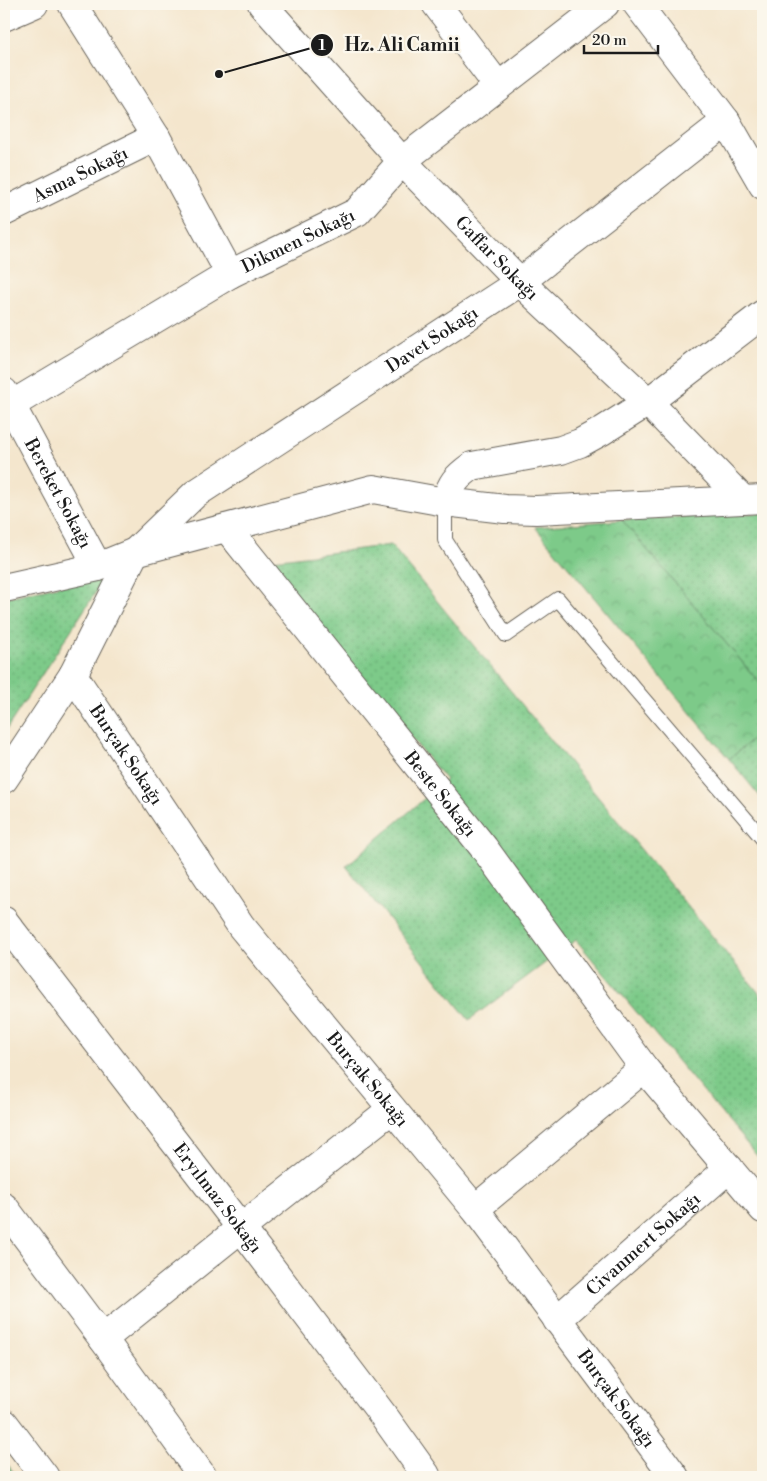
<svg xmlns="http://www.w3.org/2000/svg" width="767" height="1481" font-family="'Libre Bodoni',serif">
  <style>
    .grass { fill: url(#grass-dots); stroke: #4c7352 }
    .park { fill: url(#park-crowns); stroke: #4c7352 }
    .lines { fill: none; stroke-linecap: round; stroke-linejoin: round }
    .lane-casing { stroke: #68635a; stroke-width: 16 }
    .street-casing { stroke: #68635a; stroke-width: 30 }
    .lane { stroke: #fff; stroke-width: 14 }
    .street { stroke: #fff; stroke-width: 28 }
    .labels { text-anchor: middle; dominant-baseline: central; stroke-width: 4.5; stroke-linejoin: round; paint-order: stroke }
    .street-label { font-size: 18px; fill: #1c1c1c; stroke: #fbf7ec }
    .leader { fill: none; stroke: #1c1c1c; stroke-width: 2 }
    .callout-dot { fill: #1c1c1c; stroke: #fbf7ec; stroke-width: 2 }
    .mark-label { font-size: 15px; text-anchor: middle; font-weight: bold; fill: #fff }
    .callout-label { font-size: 19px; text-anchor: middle; font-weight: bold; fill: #1c1c1c; stroke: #fbf7ec; stroke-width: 4.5; stroke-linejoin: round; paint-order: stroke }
  </style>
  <defs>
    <pattern id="grass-dots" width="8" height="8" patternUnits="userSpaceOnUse" patternTransform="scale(1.25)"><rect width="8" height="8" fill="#7dca89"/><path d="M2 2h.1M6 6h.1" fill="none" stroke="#6bad76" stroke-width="1.8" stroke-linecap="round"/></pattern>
    <pattern id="park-crowns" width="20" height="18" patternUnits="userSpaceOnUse" patternTransform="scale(1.25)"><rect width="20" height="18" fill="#7dca89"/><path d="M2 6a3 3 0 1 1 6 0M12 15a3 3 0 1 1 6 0" fill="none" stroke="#6bad76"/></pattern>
  </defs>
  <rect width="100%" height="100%" fill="#fbf7ec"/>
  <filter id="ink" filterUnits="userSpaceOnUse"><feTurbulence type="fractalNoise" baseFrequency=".02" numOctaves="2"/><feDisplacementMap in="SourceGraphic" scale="10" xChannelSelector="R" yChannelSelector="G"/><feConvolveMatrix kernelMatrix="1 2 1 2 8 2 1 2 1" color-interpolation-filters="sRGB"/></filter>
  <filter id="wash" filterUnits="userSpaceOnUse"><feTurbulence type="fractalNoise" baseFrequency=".0096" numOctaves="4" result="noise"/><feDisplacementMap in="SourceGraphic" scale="20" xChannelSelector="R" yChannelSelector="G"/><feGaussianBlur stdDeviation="1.12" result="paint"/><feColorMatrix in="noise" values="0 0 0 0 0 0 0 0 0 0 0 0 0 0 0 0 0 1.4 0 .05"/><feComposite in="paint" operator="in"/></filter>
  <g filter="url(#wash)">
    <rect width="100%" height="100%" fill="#f4e6cd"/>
    <!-- grass -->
    <g class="grass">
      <path d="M763,513v174l-141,-167z"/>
      <path d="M391,545l372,453v165l-187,-223 -107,80 -123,-154 100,-86 -181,-219z"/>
      <path d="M107,575l-103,158v-135z"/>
      <path d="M763,731v69l-34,-41z"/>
      <path d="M4,1460l13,17h-13z"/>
    </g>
    <!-- park -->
    <path class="park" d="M622,520l141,167v44l-34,28 -194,-232z"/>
  </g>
  <g filter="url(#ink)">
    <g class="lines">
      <defs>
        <path id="lane" d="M445,502v38l61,95 52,-36 205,240"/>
        <g id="street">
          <path d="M72,4l84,133 74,137"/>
          <path id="s1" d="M262,4l140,157 118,121 128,120 95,98"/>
          <path d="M436,4l62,82"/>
          <path d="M637,4l89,117 37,64"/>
          <path d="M4,17l30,-13"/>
          <path id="s2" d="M4,212l152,-75"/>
          <path id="s3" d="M4,392l94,175"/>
          <path id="s4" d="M11,405l219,-131 127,-62 45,-51 203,-157"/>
          <path d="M445,502c7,-19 10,-24 27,-36l89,-16 19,-7 22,-12 46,-29 115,-88"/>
          <path id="s5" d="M227,528l257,320 160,220"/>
          <path d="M4,588l94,-21 37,-15 238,-63 72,13 60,7 31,1 227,-11"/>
          <path id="s6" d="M73,675l168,251 234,283 200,268"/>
          <path id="s7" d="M4,779l69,-104 62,-123 60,-58 325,-212 206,-161"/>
          <path id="s8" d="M4,921l237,307 145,191 40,56 -2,2"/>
          <path d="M4,1207l99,132 100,138"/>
          <path d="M475,1209l169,-141 119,141"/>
          <path id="s9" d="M557,1320l172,-152"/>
          <path d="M103,1339l138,-111 151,-119"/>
          <path d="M4,1423l41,54"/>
        </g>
      </defs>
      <!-- lane casing -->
      <use href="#lane" class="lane-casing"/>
      <!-- street casing -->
      <use href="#street" class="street-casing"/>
      <!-- lane -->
      <use href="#lane" class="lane"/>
      <!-- street -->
      <use href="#street" class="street"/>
    </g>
  </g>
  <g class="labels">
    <!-- street labels -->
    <g class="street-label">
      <text stroke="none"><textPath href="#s2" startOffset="85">Asma Sokağı</textPath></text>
      <text stroke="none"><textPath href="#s4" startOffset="331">Dikmen Sokağı</textPath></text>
      <text stroke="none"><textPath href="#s1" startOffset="346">Gaffar Sokağı</textPath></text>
      <text stroke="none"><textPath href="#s7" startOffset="629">Davet Sokağı</textPath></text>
      <text stroke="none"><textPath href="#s3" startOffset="115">Bereket Sokağı</textPath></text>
      <text stroke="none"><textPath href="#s6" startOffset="96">Burçak Sokağı</textPath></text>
      <text stroke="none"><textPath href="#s5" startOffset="341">Beste Sokağı</textPath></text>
      <text stroke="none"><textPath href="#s6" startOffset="501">Burçak Sokağı</textPath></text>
      <text stroke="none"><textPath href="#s8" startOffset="350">Eryılmaz Sokağı</textPath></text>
      <text stroke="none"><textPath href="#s9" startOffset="115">Civanmert Sokağı</textPath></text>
      <text stroke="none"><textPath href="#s6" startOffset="906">Burçak Sokağı</textPath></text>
    </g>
  </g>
  <!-- callouts -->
  <path class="leader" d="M219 74L322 45"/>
  <g class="callout-dot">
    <circle cx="219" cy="74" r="5"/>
    <circle cx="322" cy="45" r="12"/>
  </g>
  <g class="mark-label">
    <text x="322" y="50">1</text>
  </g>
  <g class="callout-label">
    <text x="402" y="51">Hz. Ali Camii</text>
  </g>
  <!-- margin -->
  <rect width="767" height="1481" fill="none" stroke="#fbf7ec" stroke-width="20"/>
  <!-- scale -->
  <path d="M584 45v8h74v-8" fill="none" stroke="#1c1c1c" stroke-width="2.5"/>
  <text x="592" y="45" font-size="15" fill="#1c1c1c" stroke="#fbf7ec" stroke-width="4" paint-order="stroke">20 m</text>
</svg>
